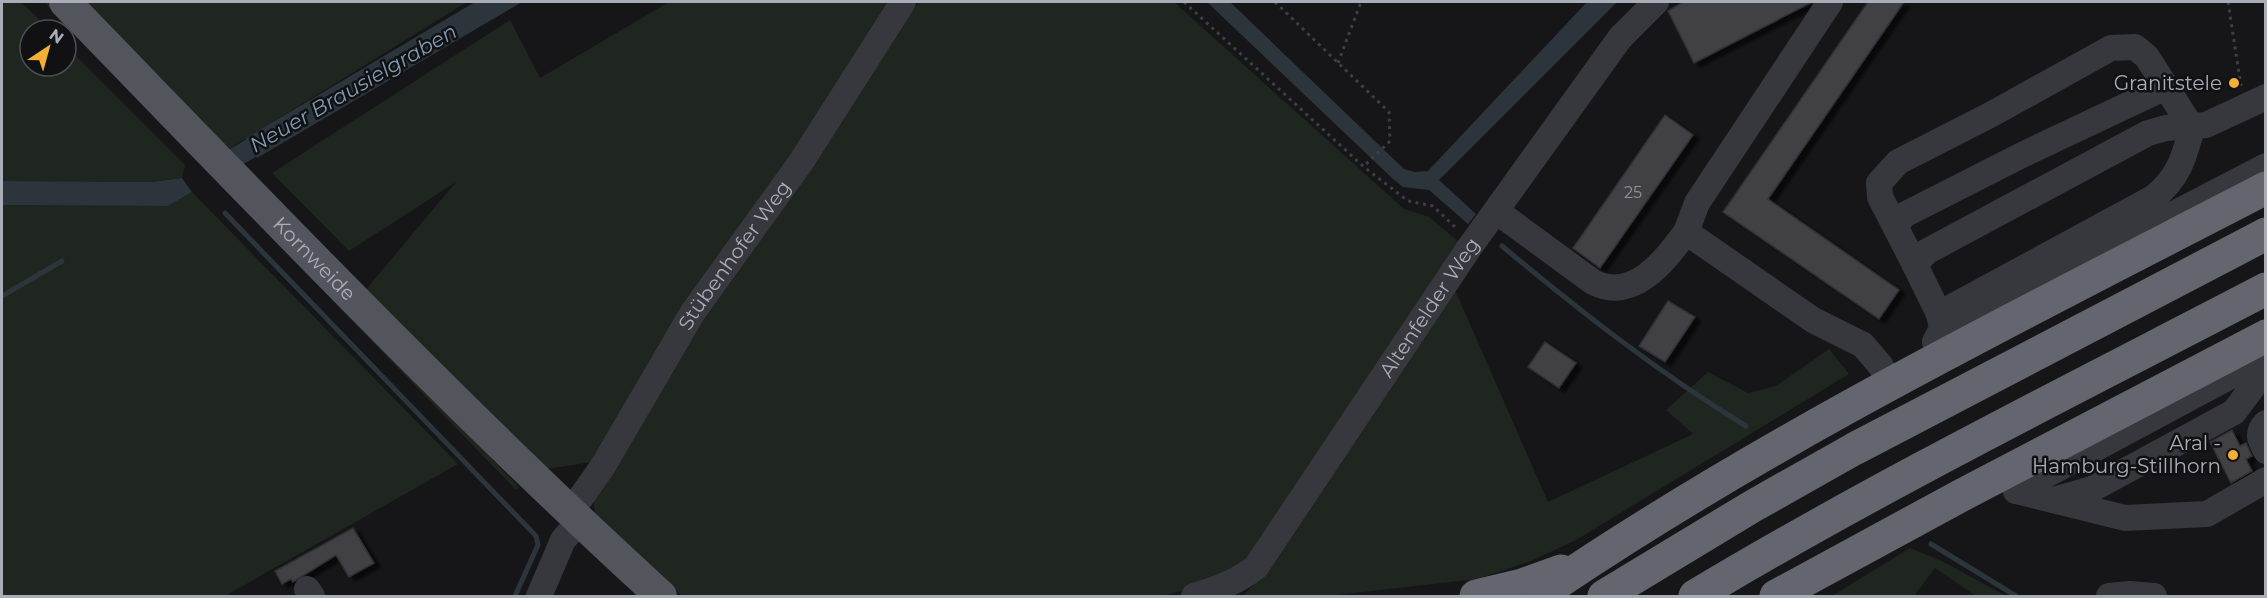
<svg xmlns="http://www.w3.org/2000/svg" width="2267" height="598" font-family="Montserrat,sans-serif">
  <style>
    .green { fill: #1e261f }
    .water { fill: #2c353c }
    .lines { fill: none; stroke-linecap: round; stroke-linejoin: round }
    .stream { stroke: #2c353c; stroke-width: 5 }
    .canal { stroke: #2c353c; stroke-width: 20 }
    .building { fill: #404145; stroke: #303034; stroke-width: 1.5; filter: url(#shadow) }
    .path { stroke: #3d3f44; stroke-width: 3; stroke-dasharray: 3 4.5; stroke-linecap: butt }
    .minor { stroke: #37383d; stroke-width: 26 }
    .major { stroke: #53555c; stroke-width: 32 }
    .highway { stroke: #63666e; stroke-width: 33 }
    .poi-dot { fill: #f2b134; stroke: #111113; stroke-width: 2 }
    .labels { text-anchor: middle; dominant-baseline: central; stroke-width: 5; stroke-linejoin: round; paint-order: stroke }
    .number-label { font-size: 16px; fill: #8e929b }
    .poi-label { font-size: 20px; fill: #a8adb8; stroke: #111113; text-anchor: end }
    .street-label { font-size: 20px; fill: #a8adb8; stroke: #111113 }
    .water-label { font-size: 21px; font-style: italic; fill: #7f9bb3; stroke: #111113 }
  </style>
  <defs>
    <filter id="shadow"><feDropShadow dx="6" dy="4" stdDeviation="1.5" flood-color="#0009"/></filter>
  </defs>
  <rect width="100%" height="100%" fill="#161618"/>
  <!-- green -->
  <g class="green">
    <path d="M2,2h19l29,28h-20v36h36v-20l119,119 -3,13 -30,4 -150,-1z"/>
    <path d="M44,2h6l469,485 -3,3z"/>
    <path d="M81,2h386l-243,150z"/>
    <path d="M669,2h231l-301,459 -52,8 -184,-176 93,-111 -107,69 -77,-78 238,-153 30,58z"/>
    <path d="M919,2h255l230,207 25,8 30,25 -211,320 -27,17 -57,17h-482l-86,-79 -3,-17 109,-184z"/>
    <path d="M192,192l266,272 -233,132h-223v-391l165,1z"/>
    <path d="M1455,290l93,212 145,-68 -27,-24 42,-38 40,21 28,-7 53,-37 20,25 -273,166 -45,21 -54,18 -149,17h-85l21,-23z"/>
    <path d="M1910,548l32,13 64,35h-30l-41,-28 -21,28h-82z"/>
  </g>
  <!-- water -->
  <g class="water">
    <path d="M475,2h47l-265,156 -11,-20z"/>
    <path d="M1207,2h23l174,167 11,3 13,-1 159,-169h30l-178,178 37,34 -8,10 -39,-34 -26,-3 -11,-9z"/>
    <path d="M182,178l10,14 -24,14 -166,-1v-24l150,1z"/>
  </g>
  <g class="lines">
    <!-- stream -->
    <g class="stream">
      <path d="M225,213l311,323 2,9 -23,51"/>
      <path d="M1502,246c78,65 157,127 244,180"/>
      <path d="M2,296l60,-35"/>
      <path d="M1931,544l85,52"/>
    </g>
    <!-- canal -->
    <path class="canal" d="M236,157l37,-22"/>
  </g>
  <!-- building -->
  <g class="building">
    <path d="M1683,2h129l-118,61 -26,-52z"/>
    <path d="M1868,2h36l-136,197 131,91 -20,29 -156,-107z"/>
    <path d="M1665,115l28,20 -93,133 -27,-20z"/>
    <path d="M1668,301l27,16 -30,45 -26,-16z"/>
    <path d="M1545,342l31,21 -17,25 -31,-21z"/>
    <path d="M2232,430l8,16 6,-3 6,13 -6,3 6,12 -21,12 -21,-41z"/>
    <path d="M353,528l21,35 -25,14 -13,-22 -43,27 -2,-3 -9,5 -7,-13z"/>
  </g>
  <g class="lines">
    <!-- path -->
    <g class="path">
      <path d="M1184,2l180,165 44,34 25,5 23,22"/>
      <path d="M1275,2l114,110 1,29 -26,25"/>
      <path d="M2228,2l13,84"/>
      <path d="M1338,63l23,-61"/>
    </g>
    <!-- minor -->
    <g class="minor">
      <path d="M1496,211l97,71c41,21 72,-22 93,-50l127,88 50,25 17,20 11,18"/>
      <path d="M1895,225l9,-10 120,-61 142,-67 26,41c-8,30 -14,51 -39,70l-214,116"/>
      <path d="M1686,232l11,-29 133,-201"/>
      <path d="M1915,265l-35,-68 -1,-14 19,-21 94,-48 119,-66 24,-1 12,10 19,30"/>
      <path d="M1935,342l7,-14 -3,-14 -24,-49 11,-13 222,-119 18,-5 40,-3 60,-28"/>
      <path d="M1935,342l52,-31 279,-145"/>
      <path d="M2266,423c-10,10 -6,17 0,28"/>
      <path d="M2016,491l250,-134"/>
      <path d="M2016,491l109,27 82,-4 59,-34"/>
      <path d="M2054,500l38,-11 142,-77 32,-43"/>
      <path id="s1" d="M570,513l33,-47 90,-154 108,-150 102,-160"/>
      <path d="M307,589l5,7"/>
      <path d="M539,596l24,-56 16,-18"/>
      <path id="s2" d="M1194,596c24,-7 43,-14 62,-29l213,-319 151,-210 36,-36"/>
      <path d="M2109,596l21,-2 24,2"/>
    </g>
    <!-- major -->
    <path class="major" id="s3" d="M65,2c195,201 389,405 596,594"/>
    <!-- highway -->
    <g class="highway">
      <path d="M1476,596l46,-11 39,-14"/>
      <path d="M1538,596c230,-157 481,-280 728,-408"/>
      <path d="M1604,596l149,-90 101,-57 412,-215"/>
      <path d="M1695,596c185,-111 379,-207 571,-307"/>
      <path d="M1776,596l186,-101 304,-159"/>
    </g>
  </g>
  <!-- markers -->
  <g class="poi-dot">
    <circle cx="2234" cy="83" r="6"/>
    <circle cx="2233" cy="455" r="6"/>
  </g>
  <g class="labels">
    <!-- number labels -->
    <g class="number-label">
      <text x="1633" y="192">25</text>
    </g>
    <!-- poi labels -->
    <g class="poi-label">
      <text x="2222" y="83">Granitstele</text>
      <text x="2221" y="443">Aral -<tspan x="2221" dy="23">Hamburg-Stillhorn</tspan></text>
    </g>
    <!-- street labels -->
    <g class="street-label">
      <text stroke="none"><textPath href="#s1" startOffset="306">Stübenhofer Weg</textPath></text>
      <text stroke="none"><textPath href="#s3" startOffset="358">Kornweide</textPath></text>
      <text stroke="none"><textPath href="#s2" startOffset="381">Altenfelder Weg</textPath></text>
    </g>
    <!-- water labels -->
    <g class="water-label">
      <text transform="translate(353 88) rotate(-30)">Neuer Brausielgraben</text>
    </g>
  </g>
  <!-- border -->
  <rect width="2267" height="598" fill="none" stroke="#a8adb8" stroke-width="6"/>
  <!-- north arrow -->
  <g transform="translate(48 48) rotate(36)"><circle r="28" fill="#111113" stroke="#4d4f55" stroke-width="1.5"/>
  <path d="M0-4.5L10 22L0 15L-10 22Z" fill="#f2b134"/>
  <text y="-9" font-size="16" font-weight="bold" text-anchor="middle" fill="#a8adb8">N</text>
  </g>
</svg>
